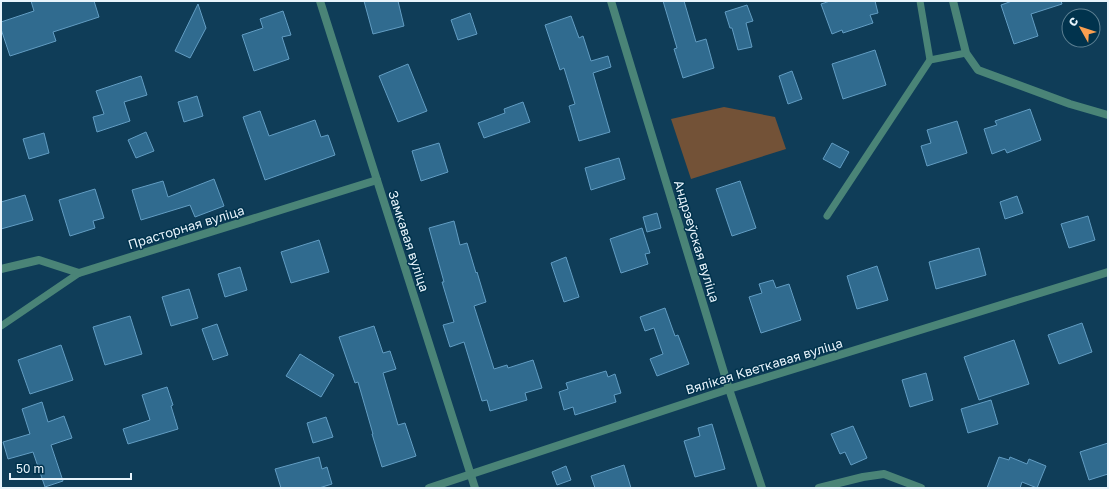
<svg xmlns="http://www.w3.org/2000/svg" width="1109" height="489" font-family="'Golos Text',sans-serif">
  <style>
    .green { fill: #735237 }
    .building { fill: #306b8f; stroke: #629dc3 }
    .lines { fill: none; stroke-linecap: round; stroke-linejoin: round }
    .lane { stroke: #4a8477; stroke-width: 7 }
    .street { stroke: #4a8477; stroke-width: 8 }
    .labels { text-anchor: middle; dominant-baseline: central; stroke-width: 3; stroke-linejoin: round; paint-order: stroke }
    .street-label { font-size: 13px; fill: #e8f4fc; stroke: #01334d }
  </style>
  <rect width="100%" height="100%" fill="#0f3d58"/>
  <!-- green -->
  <path class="green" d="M724,107l51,10 11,32 -95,30 -20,-60z"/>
  <!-- building -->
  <g class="building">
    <path d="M31,1h63l5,16 -46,15 3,9 -46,15 -9,-27v-7l33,-11z"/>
    <path d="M364,1h34l6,25 -31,8z"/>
    <path d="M663,1h21l12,41 10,-3 8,29 -31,10 -9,-29 3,-1z"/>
    <path d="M830,1h45l3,12 -8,2 3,8 -30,10 -1,-3 -10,4 -11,-30z"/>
    <path d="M1012,1h49l1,3 -31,10 7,22 -24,8 -13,-39z"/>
    <path d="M198,4l8,24 -16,30 -15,-7z"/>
    <path d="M747,5l6,16 -7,2 6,24 -14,3 -6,-22h-2l-5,-16z"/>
    <path d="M283,11l8,24 -9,2 7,22 -35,12 -12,-36 21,-7 -3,-9z"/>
    <path d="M470,13l7,21 -19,6 -7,-20z"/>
    <path d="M571,16l8,22 4,-2 8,25 17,-5 3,11 -18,6 17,59 -31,9 -10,-35 6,-2 -11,-36 -4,2 -15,-45z"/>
    <path d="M875,50l11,35 -43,14 -11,-35z"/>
    <path d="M408,64l19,47 -29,11 -19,-46z"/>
    <path d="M792,71l10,28 -14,5 -9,-28z"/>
    <path d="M141,76l6,19 -23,7 6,19 -33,11 -4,-15 11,-3 -8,-23z"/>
    <path d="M197,96l6,20 -19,6 -6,-20z"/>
    <path d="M523,102l7,20 -46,16 -6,-15 27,-10 -1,-4z"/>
    <path d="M1030,109l11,31 -34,13 -2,-4 -13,5 -8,-25 13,-4 -2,-4z"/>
    <path d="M260,111l9,25 46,-16 6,17 7,-2 7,20 -70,25 -22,-63z"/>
    <path d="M957,121l10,32 -40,13 -6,-20 10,-3 -4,-13z"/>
    <path d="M146,132l8,19 -18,7 -8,-18z"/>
    <path d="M44,133l5,20 -20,6 -6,-20z"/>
    <path d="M439,143l9,29 -27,9 -9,-30z"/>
    <path d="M832,143l17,9 -9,16 -17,-9z"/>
    <path d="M619,158l6,21 -34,11 -6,-22z"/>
    <path d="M214,179l10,27 -29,11 -5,-12 -49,15 -9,-30 31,-9 5,16z"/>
    <path d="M740,181l16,47 -24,8 -16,-47z"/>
    <path d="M95,189l9,29 -11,3 2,7 -25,8 -11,-36z"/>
    <path d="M25,195l8,25 -32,9v-27z"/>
    <path d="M1017,196l6,17 -18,6 -5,-17z"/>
    <path d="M657,213l4,15 -14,4 -4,-15z"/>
    <path d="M1088,216l7,24 -26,8 -8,-24z"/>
    <path d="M454,221l6,24 7,-2 9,30 1,-1 9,30 -12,4 20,63 13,-4 1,3 25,-8 9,28 -17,5 2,7 -37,11 -3,-11 -5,1 -18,-59 -14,5 -7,-22 11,-3 -12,-40h2l-15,-54z"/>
    <path d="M642,228l8,25 -5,1 3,10 -27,9 -11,-34z"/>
    <path d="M319,240l10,32 -38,11 -10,-31z"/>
    <path d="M979,248l7,27 -50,14 -7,-27z"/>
    <path d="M566,257l13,40 -15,5 -13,-39z"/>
    <path d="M877,266l11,34 -31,9 -10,-33z"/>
    <path d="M240,267l7,23 -22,7 -7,-23z"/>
    <path d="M773,280l3,8 13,-4 12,36 -40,13 -12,-36 13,-4 -3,-9z"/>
    <path d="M189,289l9,29 -27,8 -9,-29z"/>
    <path d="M665,308l10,28 3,-1 11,29 -32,12 -7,-17 13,-5 -9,-26 -9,3 -5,-14z"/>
    <path d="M130,316l12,38 -37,11 -12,-38z"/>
    <path d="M1082,323l10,29 -33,12 -11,-29z"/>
    <path d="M217,324l11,31 -15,5 -11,-31z"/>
    <path d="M374,326l9,27 7,-2 6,18 -13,4 15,52 7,-2 11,33 -34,11 -10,-33h1l-15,-52 -3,1 -16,-46z"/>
    <path d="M1014,340l15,44 -50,16 -15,-43z"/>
    <path d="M61,345l12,35 -43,14 -12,-34z"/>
    <path d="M300,354l34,21 -13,22 -35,-21z"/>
    <path d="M606,371l2,6 7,-3 6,19 -7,2 2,7 -41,13 -2,-8 -9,3 -5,-18 9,-3 -2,-6z"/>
    <path d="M926,373l7,27 -23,7 -8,-27z"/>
    <path d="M167,387l6,18 -2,1 7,23 -50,15 -5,-15 27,-9 -8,-25z"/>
    <path d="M991,400l7,24 -30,9 -7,-24z"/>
    <path d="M42,402l6,20 16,-6 8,22 -21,7 12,36 -18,6 -12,-35 -25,7 -5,-17 27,-8 -8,-25z"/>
    <path d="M326,417l7,20 -20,6 -6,-20z"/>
    <path d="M712,424l13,45 -30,8 -11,-36 16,-5 -2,-8z"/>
    <path d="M853,426l14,32 -16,7 -6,-13 -5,2 -9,-20z"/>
    <path d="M1108,443v31l-19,6 -9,-28z"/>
    <path d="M319,457l3,12 5,-2 5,17 -13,4h-38l-6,-19z"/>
    <path d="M999,457l10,3 1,-3 17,7 2,-5 17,7 -9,22 -15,-6 -2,6h-33z"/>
    <path d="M624,465l7,23h-36l-4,-12z"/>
    <path d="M566,466l5,14 -14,5 -5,-13z"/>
  </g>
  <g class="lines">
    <!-- lane -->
    <g class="lane">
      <path d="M920,1l10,59"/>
      <path d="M827,216l103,-156 36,-7"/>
      <path d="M1,326l78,-53"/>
    </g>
    <!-- street -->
    <g class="street">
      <path d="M320,1l155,487"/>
      <path d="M611,1l118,388 33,99"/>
      <path d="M953,1l13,52 12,17 92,34 38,11"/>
      <path d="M1,269l38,-9 40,13 298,-93"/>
      <path d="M429,488l300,-99 379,-117"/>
      <path d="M819,488l44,-11 21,-3 37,14"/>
    </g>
  </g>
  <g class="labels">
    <!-- street labels -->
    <g class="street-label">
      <text transform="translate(186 227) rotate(-17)">Прасторная вуліца</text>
      <text transform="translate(409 241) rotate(72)">Замкавая вуліца</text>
      <text transform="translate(697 241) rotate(73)">Андрэеўская вуліца</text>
      <text transform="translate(764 366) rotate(-17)">Вялікая Кветкавая вуліца</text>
    </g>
  </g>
  <!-- border -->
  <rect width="1109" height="489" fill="none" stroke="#e8f4fc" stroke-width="4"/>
  <!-- north arrow -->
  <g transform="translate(1081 28) rotate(309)"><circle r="19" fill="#01334d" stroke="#5d8093"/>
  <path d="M0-3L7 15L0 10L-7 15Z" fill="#fa9f50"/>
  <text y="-6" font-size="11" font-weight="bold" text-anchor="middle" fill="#e8f4fc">С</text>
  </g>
  <!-- scale -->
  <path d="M10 473v6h121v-6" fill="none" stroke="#e8f4fc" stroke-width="2"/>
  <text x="16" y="473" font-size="12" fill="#e8f4fc" stroke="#01334d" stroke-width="3" paint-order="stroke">50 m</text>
</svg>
